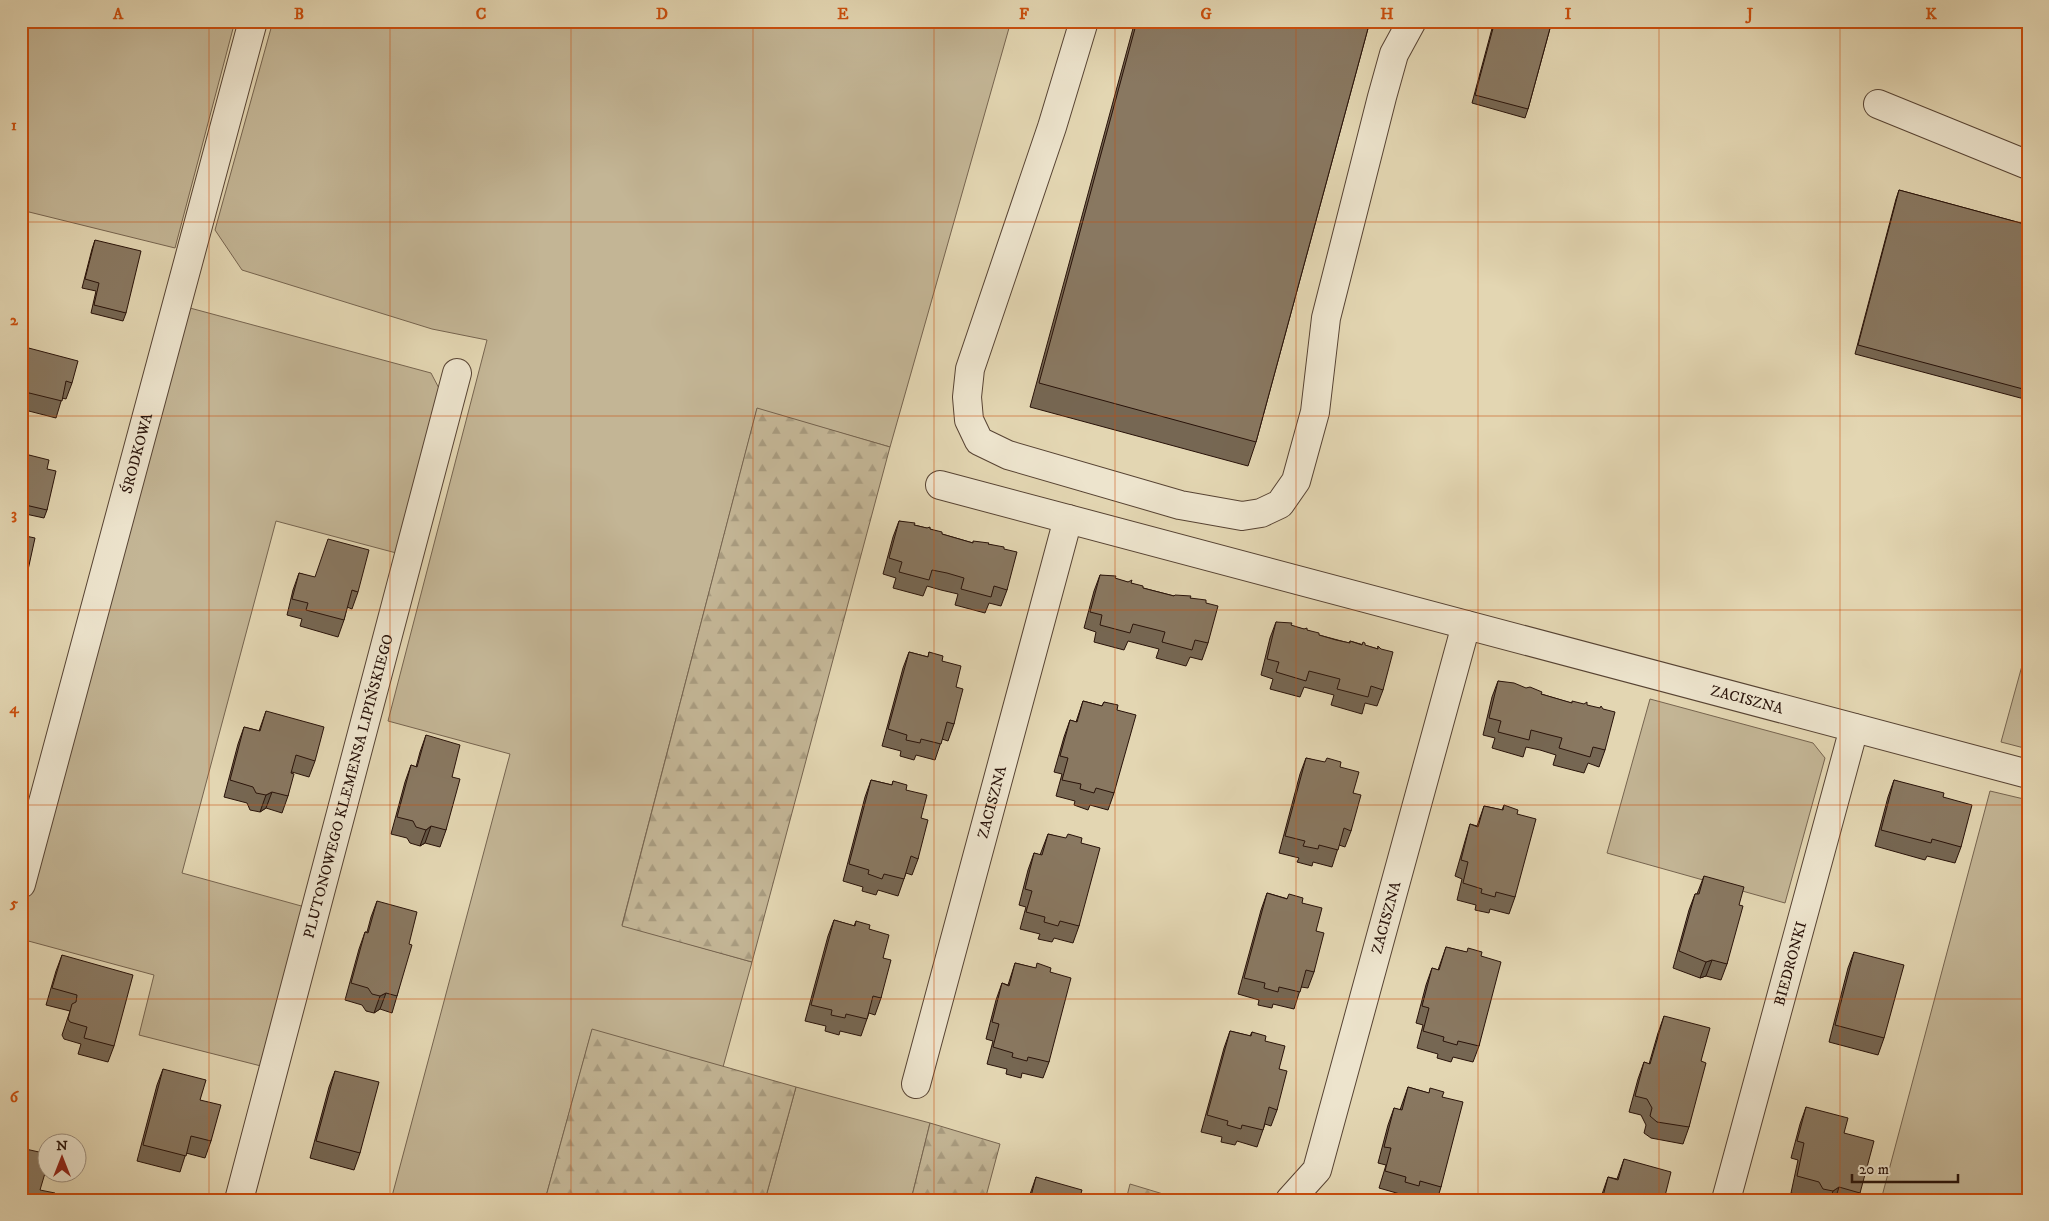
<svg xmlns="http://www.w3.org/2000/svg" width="2049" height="1221" font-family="'IM FELL DW Pica',serif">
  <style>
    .grass { fill: #c3b595; stroke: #76644f }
    .forest { fill: url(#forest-firs); stroke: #76644f }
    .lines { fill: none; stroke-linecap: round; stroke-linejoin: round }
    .minor-casing { stroke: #574333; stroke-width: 30 }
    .minor { stroke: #ede4cd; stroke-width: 28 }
    .wall { fill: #766753; stroke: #281209 }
    .shaded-wall { fill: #605444; stroke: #281209 }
    .building { fill: #897861; stroke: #281209 }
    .grid { fill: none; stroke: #cb4e0c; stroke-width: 1; stroke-opacity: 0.55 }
    .labels { text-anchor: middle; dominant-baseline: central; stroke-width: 4.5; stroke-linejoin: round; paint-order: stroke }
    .street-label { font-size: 15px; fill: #281209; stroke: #ede4cd }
    .neatline { fill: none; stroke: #cb4e0c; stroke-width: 2 }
    .grid-label { font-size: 16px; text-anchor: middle; font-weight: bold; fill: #cb4e0c }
  </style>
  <defs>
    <pattern id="forest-firs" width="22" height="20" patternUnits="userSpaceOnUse" patternTransform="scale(1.25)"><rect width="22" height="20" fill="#c3b595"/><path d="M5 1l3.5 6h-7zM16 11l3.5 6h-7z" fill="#a89b7f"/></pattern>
  </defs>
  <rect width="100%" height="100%" fill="#e3d6b2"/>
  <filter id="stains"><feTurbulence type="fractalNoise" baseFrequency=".004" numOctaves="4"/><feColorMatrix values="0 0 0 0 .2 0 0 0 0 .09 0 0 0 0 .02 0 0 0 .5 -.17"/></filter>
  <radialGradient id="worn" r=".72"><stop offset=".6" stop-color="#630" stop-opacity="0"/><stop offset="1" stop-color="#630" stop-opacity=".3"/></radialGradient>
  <!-- grass -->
  <g class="grass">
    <path d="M21,21h214l-60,227 -154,-38z"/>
    <path d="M273,21h738l-121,426 -133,-38 -135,516 130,37 -29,105 -131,-37 -47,170h-154l119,-446 -122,-33 99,-381 -55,-11 -190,-59 -27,-40z"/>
    <path d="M190,308l241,65 11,21 -42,160 -124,-33 -94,352 123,34 -44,159 -122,-31 15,-60 -133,-36v-24z"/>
    <path d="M2028,644v105l-27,-7z"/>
    <path d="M1650,699l163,44 12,15 -40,145 -178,-50z"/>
    <path d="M1990,791l38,9v392l-2,8h-145z"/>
    <path d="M796,1087l134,36 -19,77h-146z"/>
  </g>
  <!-- forest -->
  <g class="forest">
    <path d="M757,408l133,39 -138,515 -130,-36z"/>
    <path d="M592,1029l204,58 -31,113h-220z"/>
    <path d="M930,1123l70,21 -15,56h-74z"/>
    <path d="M1130,1184l53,16h-57z"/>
  </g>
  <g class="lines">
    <defs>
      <g id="minor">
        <path d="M1084,21l-32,106 -82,242 -3,28 2,23 10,21 29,14 172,50 62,11 19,-3 19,-9 16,-23 19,-69 11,-94 56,-221 12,-43 18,-33"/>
        <path d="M1878,104l150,61"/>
        <path id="s1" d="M940,485l1088,289"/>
        <path id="s2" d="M21,884l232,-863"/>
        <path id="s3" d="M916,1084l152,-565"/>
        <path id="s4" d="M239,1200l218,-827"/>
        <path id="s5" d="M1290,1200l27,-30 149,-545"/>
        <path id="s6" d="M1726,1200l128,-472"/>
      </g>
    </defs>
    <!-- minor casing -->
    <use href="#minor" class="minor-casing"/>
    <!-- minor -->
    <use href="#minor" class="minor"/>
  </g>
  <!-- wall -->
  <g class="wall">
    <path d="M1135,21h235l-114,421 -8,24 -218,-59z"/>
    <path d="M1494,21h58l-24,88 -3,9 -53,-15z"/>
    <path d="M1899,190l129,35v175l-173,-46 41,-155z"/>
    <path d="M95,240l31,73 -3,8 -32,-8 5,-22 -14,-3 10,-39z"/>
    <path d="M21,346l51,37 -6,16 -4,-1 -6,20 -35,-9z"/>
    <path d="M21,453l26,16v41l-3,8 -23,-5z"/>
    <path d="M899,521l31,8 12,5 31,9 15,1 16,5 3,41 -6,16 -12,-3 -4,10 -30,-8 3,-11 -17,-4 -14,-4 -4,10 -30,-8 3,-10 -13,-4 10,-37z"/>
    <path d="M21,535l7,35 -6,17h-1z"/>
    <path d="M299,573l59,19 -6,17 -5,-2 -3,13 -6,17 -38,-11 2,-7 -15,-4 6,-25z"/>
    <path d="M1100,575l31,8 12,5 31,8 16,2 16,5 2,40 -6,17 -12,-3 -4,9 -30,-8 3,-9 -31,-8 -4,9 -30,-8 2,-10 -12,-4 10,-37z"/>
    <path d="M1276,622l31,8 12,5 30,8 1,-2 28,8v-3l5,44 -6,16 -12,-3 -3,11 -31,-9 3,-10 -30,-8 -4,10 -30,-8 3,-10 -12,-4 9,-37z"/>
    <path d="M909,652l19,5 1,-5 13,9 14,26 -2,37 -6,17 -6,-2 -7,21 -19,-5 -2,5 -14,-4 1,-5 -19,-5 21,-78z"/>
    <path d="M1498,681l73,22 16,2 18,45 -6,17 -11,-4 -4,10 -31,-8 3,-10 -16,-5 -14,-3 -3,10 -31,-9 3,-10 -12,-3 9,-38z"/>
    <path d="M1083,701l19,5 2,-4 13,8 -3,83 -6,17 -18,-5 -2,5 -14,-5 1,-4 -19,-5 6,-22 -8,-2 10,-35 6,-17 6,2z"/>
    <path d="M266,711l49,50 -6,16 -17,-5 -4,24 -6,17 -16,-5 -6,4 -10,-2 -3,-7 -23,-6 14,-53 6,-17 15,4z"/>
    <path d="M426,735l26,42 -6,53 -6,17 -15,-4 -5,3 -10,-3 -3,-5 -16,-4 14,-52 6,-17 5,2 4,-15z"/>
    <path d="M1306,758l34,9 13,26 -2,38 -6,16 -6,-2 -7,22 -19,-5 -1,4 -15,-4 2,-4 -20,-5 21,-79z"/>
    <path d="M871,780l21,5 1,-4 13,9 15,28 -3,41 -6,16 -6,-2 -8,23 -20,-6 -2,5 -14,-4 1,-4 -20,-6 22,-84z"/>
    <path d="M1894,780l49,17 18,50 -6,16 -28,-7 -2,4 -50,-14 13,-49z"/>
    <path d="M1504,805l13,9 -2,83 -6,17 -19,-5 -1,4 -14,-3 1,-5 -19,-5 5,-21 -7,-3 10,-35 5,-17 7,2 7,-20 18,4z"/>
    <path d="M1048,834l33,9 -2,83 -6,17 -19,-5 -2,4 -14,-3 2,-5 -20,-5 6,-22 -7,-2 9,-35 6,-17 6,2z"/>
    <path d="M1704,876l35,29 -12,59 -6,16 -15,-4 -6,2 -27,-10 16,-58 6,-16h2z"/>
    <path d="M1267,893l35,10 14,28 -2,41 -6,16 -7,-1 -7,22 -21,-5 -1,4 -14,-3 1,-5 -21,-6 23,-84z"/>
    <path d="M377,901l32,43 -12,52 -5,17 -12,-4 -6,4 -8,-2 -4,-6 -17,-5 14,-51 6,-17h2l4,-15z"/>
    <path d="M834,920l20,6 2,-5 13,8 14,29 -2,40 -6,17 -6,-2 -8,23 -21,-5 -1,4 -14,-4 1,-5 -21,-5 23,-85z"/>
    <path d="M1446,947l35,9 -2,90 -6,16 -20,-5 -2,5 -14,-4 1,-4 -21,-6 6,-23 -7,-2 10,-38 6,-17 6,2z"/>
    <path d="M1854,952l30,86 -6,17 -49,-13 19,-74z"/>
    <path d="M62,955l52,91 -6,16 -30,-8 3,-10 -17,-5 -2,-4 8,-24 -24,-6 10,-34z"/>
    <path d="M1015,963l35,9 -1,90 -6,16 -21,-5 -1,5 -15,-4 1,-5 -20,-5 6,-23 -7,-2 10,-39 6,-17 6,2z"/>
    <path d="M1664,1016l37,45 -12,66 -6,17 -32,-6 -7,-5 2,-8 -5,-10 -12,-3 9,-33 6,-17 5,2 9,-31z"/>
    <path d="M1230,1031l20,5 2,-4 13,9 14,28 -2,41 -6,16 -6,-2 -8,23 -20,-6 -2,4 -14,-3 1,-5 -21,-5 23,-84z"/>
    <path d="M163,1069l37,31 11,41 -6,17 -19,-5 -6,19 -43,-11 20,-76z"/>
    <path d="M335,1071l25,82 -6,17 -44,-12 19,-71z"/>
    <path d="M1408,1087l34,10 -1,90 -4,13h-14l-8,-3 -1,3h-10l-5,-2 1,-4 -21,-6 7,-23 -8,-2 10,-38 6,-17 6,2z"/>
    <path d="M1806,1107l38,26 16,60 -2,7h-45v-2l-22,-5 7,-33 -7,-2 9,-34z"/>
    <path d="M1624,1159l40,41h-64l8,-23 9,2z"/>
    <path d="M1036,1177l43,23h-51z"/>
  </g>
  <!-- shaded-wall -->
  <g class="shaded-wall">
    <path d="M272,792l-6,16 -6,4 6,-17z"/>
    <path d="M431,826l-6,17 -5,3 6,-16z"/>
    <path d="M1712,960l-6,16 -6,2 6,-16z"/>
    <path d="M386,993l-6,16 -6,4 6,-17z"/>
    <path d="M1839,1187l-4,13h-5l3,-9z"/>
  </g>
  <!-- building -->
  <g class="building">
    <path d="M1137,21h233l-114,421 -217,-59z"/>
    <path d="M1495,21h57l-24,88 -53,-14z"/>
    <path d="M1899,190l129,35v146l-5,18 -165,-44z"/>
    <path d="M95,240l46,11 -15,62 -32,-8 5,-22 -14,-4z"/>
    <path d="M21,346l57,15 -6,22 -6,-2 -4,20 -41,-10z"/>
    <path d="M2028,374v8l-2,-1z"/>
    <path d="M21,453l28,7 -2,9 9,2 -9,39 -26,-6z"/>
    <path d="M899,521l16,2 -1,2 13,3 3,-1v2l12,3v2l31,9v-2l16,2 -1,1 16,3v2l13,3 -10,38 -13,-4 -3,11 -30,-8 3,-11 -17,-5 -15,-3 -3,10 -30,-8 3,-10 -13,-4z"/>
    <path d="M21,535l14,3 -7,32 -7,-1z"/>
    <path d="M328,539l41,11 -11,42 -6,-2 -8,30 -38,-10 2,-7 -16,-4 7,-26 16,4z"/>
    <path d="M1100,575l16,1 -1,2 13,4 4,-2 -1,3 12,3v2l31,8 1,-1 16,1 -1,2 16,2v3l12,3 -10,37 -13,-3 -3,10 -30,-8 3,-10 -32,-8 -3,9 -30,-8 2,-10 -12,-3z"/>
    <path d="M1276,622l16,1 -1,2 13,4 3,-1v2l12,3v2l17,5 14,3v-2l12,4 1,-3 2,1v2l13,4v-3l3,3 12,3 -10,38 -12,-4 -3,11 -31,-8 3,-10 -31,-8 -3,10 -30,-9 3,-10 -12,-3z"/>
    <path d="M909,652l19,5 1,-5 14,4 -1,5 19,5 -5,21 7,2 -4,15 -5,20 -7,-2 -6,22 -20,-5 -1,4 -14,-3 1,-5 -19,-6z"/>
    <path d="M1498,681l16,2 12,5 4,-1 12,5 -1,2 31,9v-2l12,3 3,-2v3l13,3 1,-2 2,3 12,3 -10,38 -12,-3 -3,10 -31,-9 3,-10 -16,-4 -15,-4 -2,10 -31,-8 3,-11 -12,-3z"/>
    <path d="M1083,701l19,5 2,-4 14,3 -1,5 19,5 -22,78 -18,-5 -2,5 -14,-4 1,-5 -19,-4 6,-22 -8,-2 10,-36 7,2z"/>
    <path d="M266,711l58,16 -9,34 -19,-6 -5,18 3,1 -6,22 -16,-4 -6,3 -10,-2 -3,-6 -23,-7 14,-53 16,4z"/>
    <path d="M426,735l34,10 -8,32 8,2 -14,51 -15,-4 -5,4 -10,-3 -3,-6 -16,-4 14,-52 6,2z"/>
    <path d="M1306,758l19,4 2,-4 14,4 -1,5 19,5 -6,21 8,2 -10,36 -7,-3 -6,22 -19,-5 -1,4 -15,-3 2,-5 -20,-5z"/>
    <path d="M871,780l21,5 1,-4 14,4 -1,5 21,5 -6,23 7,2 -10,39 -7,-3 -7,23 -20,-5 -2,5 -14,-5 1,-4 -20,-6z"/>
    <path d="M1894,780l50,13 -1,4 29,8 -11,42 -29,-8 -1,4 -50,-13z"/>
    <path d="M1504,805l14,5 -1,4 19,5 -21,78 -19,-5 -1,5 -14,-4 1,-4 -19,-6 5,-21 -7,-2 9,-36 8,3 6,-21 19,4z"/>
    <path d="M1048,834l18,4 2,-4 14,4 -1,5 19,5 -21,78 -19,-5 -2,5 -14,-4 1,-5 -19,-5 6,-21 -7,-2 9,-36 8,2z"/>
    <path d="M1704,876l40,11 -5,18 4,1 -16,58 -15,-4 -6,2 -27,-11 16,-57h4z"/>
    <path d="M1267,893l20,6 2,-5 14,4 -1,5 20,5 -6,23 8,2 -10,39 -8,-2 -6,22 -21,-5 -1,5 -14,-4 1,-5 -21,-5z"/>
    <path d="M377,901l40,11 -8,32 3,1 -15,51 -11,-3 -6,3 -8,-2 -4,-6 -17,-5 14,-51 3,1z"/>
    <path d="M834,920l21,6 1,-5 14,4 -1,4 20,6 -6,23 8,2 -10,38 -8,-2 -6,23 -21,-5 -1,4 -14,-3 1,-5 -21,-5z"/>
    <path d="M1446,947l21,5 1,-4 14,4 -1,4 20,6 -22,84 -21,-5 -1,4 -14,-4 1,-4 -21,-6 6,-23 -7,-2 10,-38 7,2z"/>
    <path d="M1854,952l50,13 -20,73 -49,-13z"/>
    <path d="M62,955l71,20 -19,71 -30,-8 3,-11 -17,-5 -2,-3 4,-15 4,-2 1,-7 -25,-7z"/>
    <path d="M1015,963l21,5 1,-5 14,5 -1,4 21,6 -22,84 -21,-5 -1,4 -15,-4 1,-4 -20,-6 6,-23 -7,-2 10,-39 7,3z"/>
    <path d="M1664,1016l46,12 -9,33 5,2 -17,64 -32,-5 -7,-6 2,-8 -5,-9 -12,-3 9,-34 6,2z"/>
    <path d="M1230,1031l21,5 1,-4 14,4 -1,5 20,5 -6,23 8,2 -10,39 -8,-3 -6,23 -21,-5 -1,4 -14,-4 1,-4 -21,-6z"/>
    <path d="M163,1069l43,11 -6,20 21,5 -10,36 -20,-5 -5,20 -43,-11z"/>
    <path d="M335,1071l44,11 -19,71 -44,-12z"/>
    <path d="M1408,1087l21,6 1,-5 14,4 -2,5 21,5 -22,85 -21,-6 -1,5 -14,-4 1,-5 -21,-6 6,-23 -7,-1 10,-39 8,2z"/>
    <path d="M1806,1107l42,11 -4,15 30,8 -14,52 -21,-6 -6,4 -10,-2 -4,-7 -22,-6 7,-33 -7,-2z"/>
    <path d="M21,1148l27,6v9l-8,27 15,3 -2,7h-32z"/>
    <path d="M1624,1159l47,13 -7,28h-62l6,-23 10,3z"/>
    <path d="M1036,1177l46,13 -3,10h-49z"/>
  </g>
  <!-- grid -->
  <path class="grid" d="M209,21v1179M390,21v1179M571,21v1179M753,21v1179M934,21v1179M1115,21v1179M1296,21v1179M1478,21v1179M1659,21v1179M1840,21v1179M21,222h2007M21,416h2007M21,610h2007M21,805h2007M21,999h2007"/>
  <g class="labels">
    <!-- street labels -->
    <g class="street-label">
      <text stroke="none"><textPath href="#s2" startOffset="446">ŚRODKOWA</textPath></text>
      <text stroke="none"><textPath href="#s1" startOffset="835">ZACISZNA</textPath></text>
      <text stroke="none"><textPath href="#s4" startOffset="428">PLUTONOWEGO KLEMENSA LIPIŃSKIEGO</textPath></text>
      <text stroke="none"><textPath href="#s3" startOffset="292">ZACISZNA</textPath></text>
      <text stroke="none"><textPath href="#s5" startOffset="302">ZACISZNA</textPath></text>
      <text stroke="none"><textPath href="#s6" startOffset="245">BIEDRONKI</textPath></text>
    </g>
  </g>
  <!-- margin -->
  <rect width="2049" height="1221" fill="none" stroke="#e3d6b2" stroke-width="55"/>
  <!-- north arrow -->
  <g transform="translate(62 1158)"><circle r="24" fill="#ede4cd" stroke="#9e907f"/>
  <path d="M0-4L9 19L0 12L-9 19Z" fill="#8f2418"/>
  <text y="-8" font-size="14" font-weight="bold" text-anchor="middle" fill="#281209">N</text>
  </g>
  <!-- scale -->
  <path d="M1852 1174v8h106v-8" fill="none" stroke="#281209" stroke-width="2.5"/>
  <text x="1859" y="1174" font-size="15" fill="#281209" stroke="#ede4cd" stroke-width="4" paint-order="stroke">20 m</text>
  <rect x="28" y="28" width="1994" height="1166" class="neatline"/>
  <g class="grid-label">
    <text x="118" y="19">A</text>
    <text x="299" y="19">B</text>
    <text x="481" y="19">C</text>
    <text x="662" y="19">D</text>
    <text x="843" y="19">E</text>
    <text x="1024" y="19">F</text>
    <text x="1206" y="19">G</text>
    <text x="1387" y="19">H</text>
    <text x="1568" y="19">I</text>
    <text x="1750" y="19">J</text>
    <text x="1931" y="19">K</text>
    <text x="14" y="130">1</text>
    <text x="14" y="325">2</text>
    <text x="14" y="519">3</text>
    <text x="14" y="713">4</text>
    <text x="14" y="908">5</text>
    <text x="14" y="1102">6</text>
  </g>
  <rect width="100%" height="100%" filter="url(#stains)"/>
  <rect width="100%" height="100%" fill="url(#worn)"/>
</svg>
